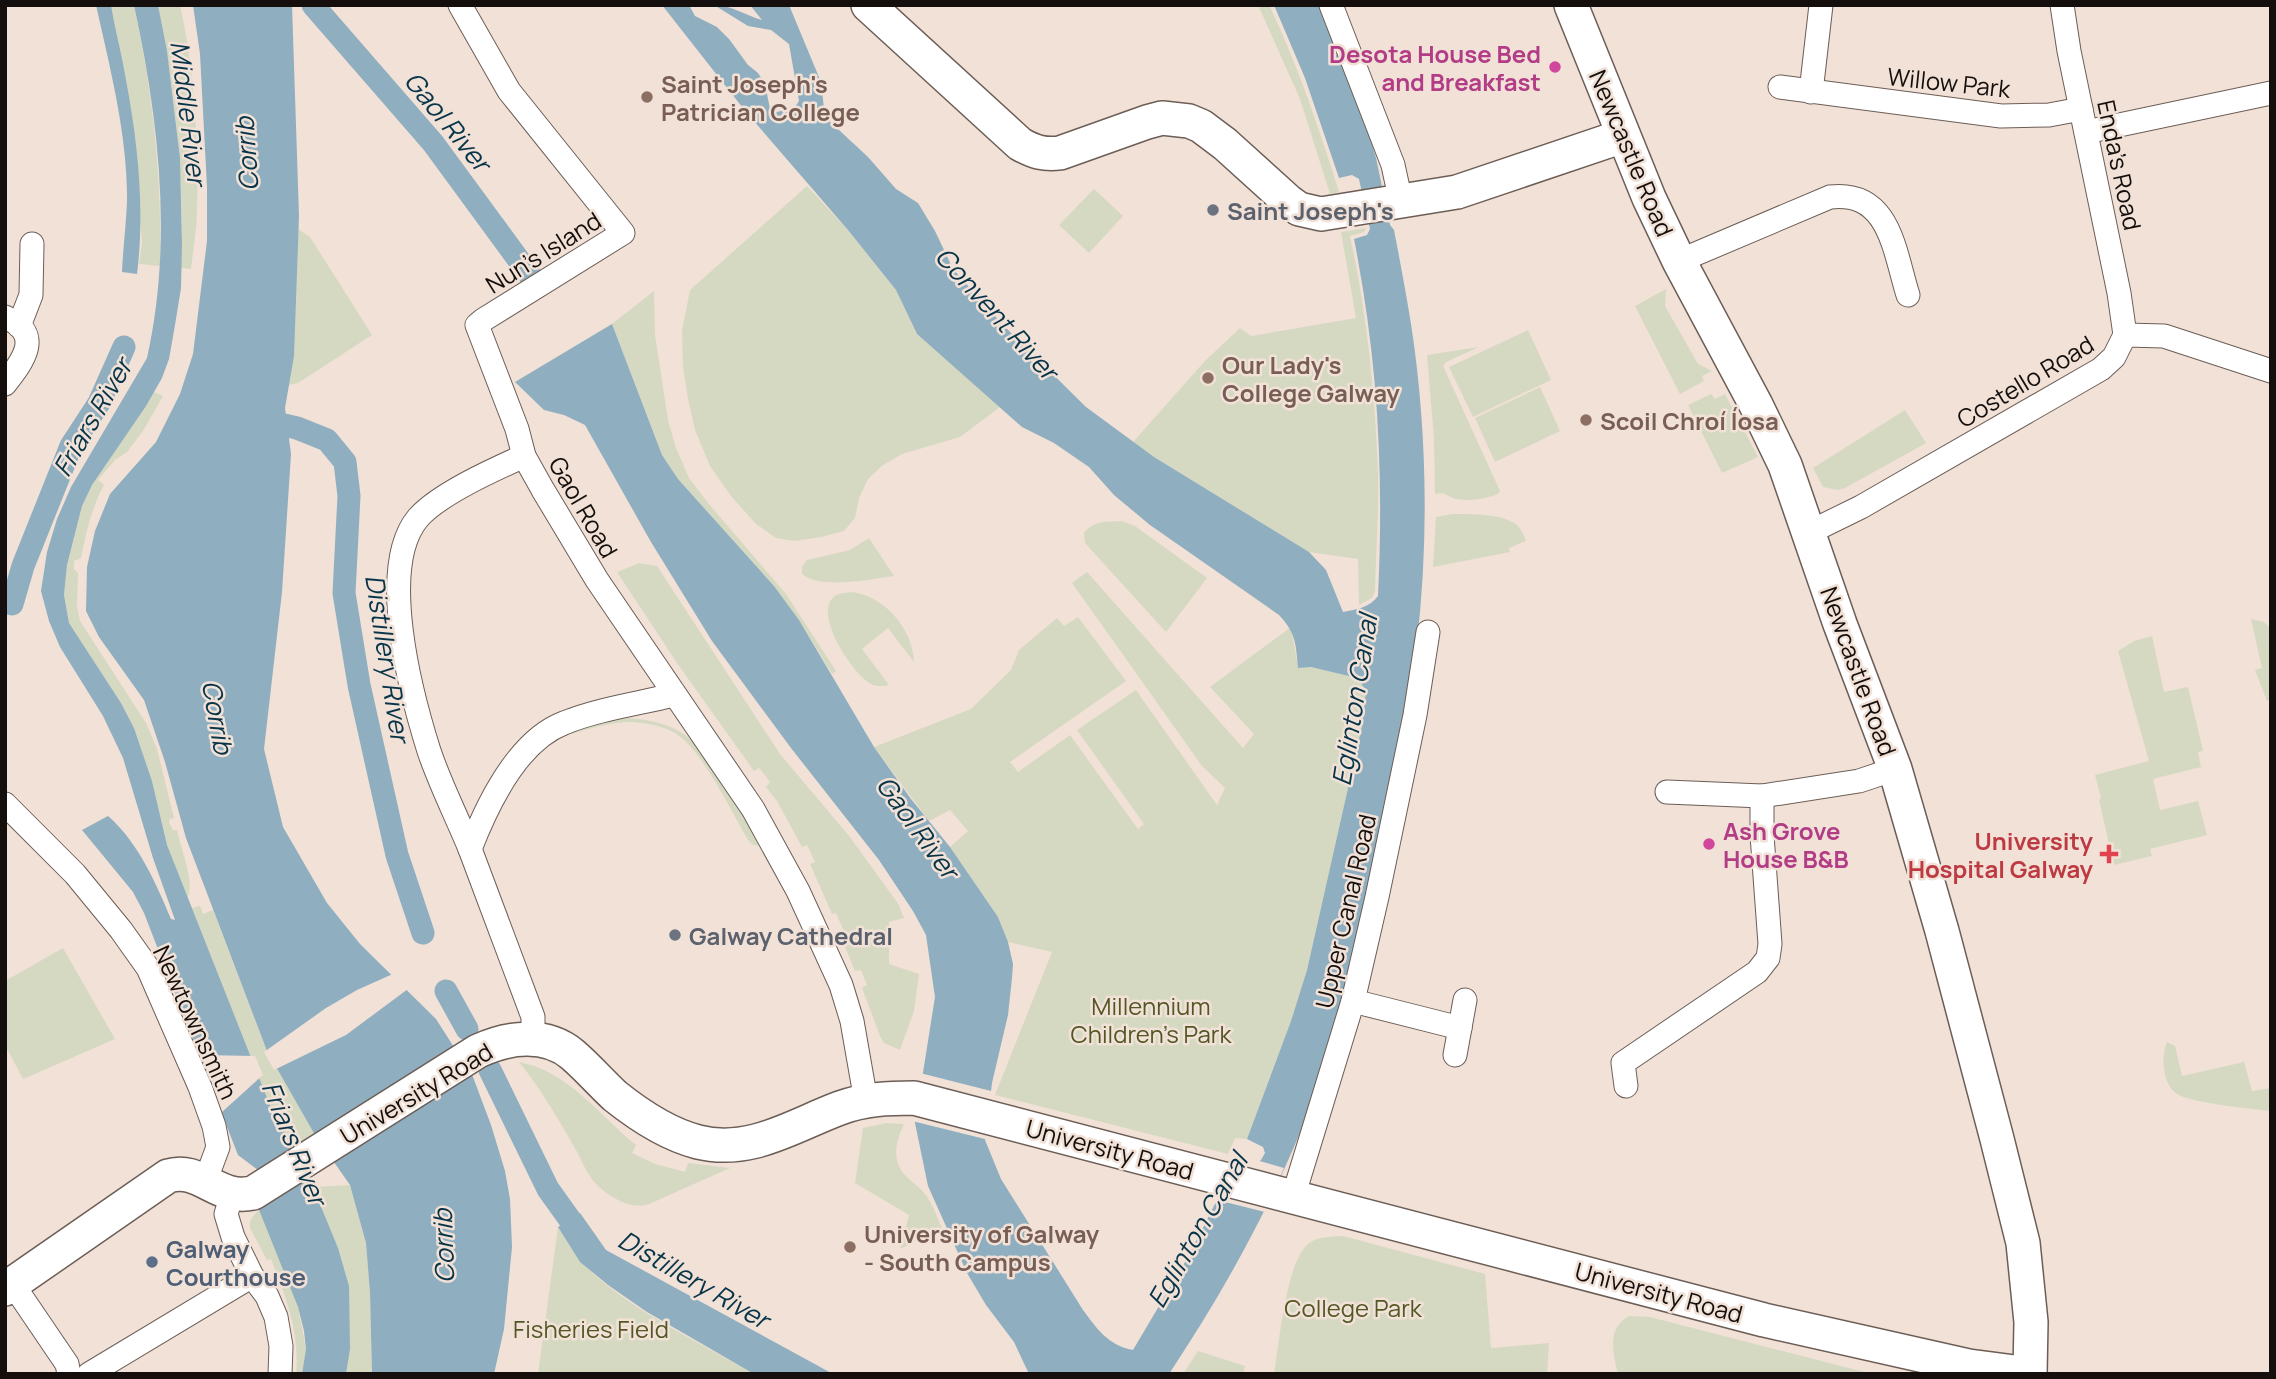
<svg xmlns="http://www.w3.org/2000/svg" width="2276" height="1379" font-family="Manrope,sans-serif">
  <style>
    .green { fill: #d6d9c2 }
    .water { fill: #8faebf }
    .pier { fill: #f1e1d7 }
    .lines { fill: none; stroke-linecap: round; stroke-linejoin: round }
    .canal { stroke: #8faebf; stroke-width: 23 }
    .street-casing { stroke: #6c5e56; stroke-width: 25 }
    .secondary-casing { stroke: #6c5e56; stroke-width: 36 }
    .street { stroke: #fff; stroke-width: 23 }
    .secondary { stroke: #fff; stroke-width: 33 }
    .hotel-dot { fill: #d1479c; stroke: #f1e1d7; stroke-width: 2.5 }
    .education-dot { fill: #8d6e63; stroke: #f1e1d7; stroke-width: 2.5 }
    .worship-dot { fill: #6b7280; stroke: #f1e1d7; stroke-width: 2.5 }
    .health-dot { fill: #e0444e; stroke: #f1e1d7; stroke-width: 2.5 }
    .service-dot { fill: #5c6f8a; stroke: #f1e1d7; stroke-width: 2.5 }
    .labels { text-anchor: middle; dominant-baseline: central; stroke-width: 5; stroke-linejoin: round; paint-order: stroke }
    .hotel-label { font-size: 24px; font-weight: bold; fill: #b23c85; stroke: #f1e1d7; text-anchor: end }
    .street-label { font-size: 24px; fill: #140f0c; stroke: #f1e1d7 }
    .education-label { font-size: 24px; font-weight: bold; fill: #785e54; stroke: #f1e1d7; text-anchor: start }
    .worship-label { font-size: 24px; font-weight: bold; fill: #5b616d; stroke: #f1e1d7; text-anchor: start }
    .health-label { font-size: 24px; font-weight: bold; fill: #be3a42; stroke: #f1e1d7; text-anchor: end }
    .park-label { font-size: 24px; fill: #535724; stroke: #f1e1d7 }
    .service-label { font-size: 24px; font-weight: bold; fill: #4e5e75; stroke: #f1e1d7; text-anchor: start }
    .water-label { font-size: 26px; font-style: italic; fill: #073448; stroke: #f1e1d7 }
  </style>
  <rect width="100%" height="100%" fill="#f1e1d7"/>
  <!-- green -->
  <g class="green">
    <path d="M111,5h23c19,89 28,170 26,261l-21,-2 3,-21 -10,-127z"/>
    <path d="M158,5h22c14,61 19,142 17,205 0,19 -4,39 -6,59l-10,-1c4,-88 -6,-176 -23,-263z"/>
    <path d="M1258,5h11c29,61 50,123 70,187l-9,2 -30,-95z"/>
    <path d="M807,186l41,44 48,60 21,44 83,73 -40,30 -58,17 -19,11 -15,14 -9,19 -4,20 -11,13 -23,6 -26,4 -19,-3 -20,-14 -25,-28 -21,-30 -15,-36 -7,-31 -5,-32 -1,-36 8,-41z"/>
    <path d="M1094,189l29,27 -34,37 -30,-28z"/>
    <path d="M1366,228l-2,4 -14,4c17,77 25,157 28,236 1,39 -2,79 -3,119l-3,7 -13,7 -1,-46 -49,-7 -155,-95 -21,-15 72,-81 35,-33 11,8 105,-18 -15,-86z"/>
    <path d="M298,229l12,8 62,98 -74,48 -10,2z"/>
    <path d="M1666,289l-1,17 33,58 14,7 -10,5 2,5 -24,13 -45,-88z"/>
    <path d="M654,291l1,44 13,85 8,28 13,30 19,25 78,91 50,77 -4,3 -33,-54 -25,-34 -96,-107 -16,-24 -50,-131z"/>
    <path d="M1528,330l23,50 -78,37 -24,-50z"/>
    <path d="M1479,347l-33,15 -3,4 57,125 -2,3c-12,5 -35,9 -47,3 -7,-3 -7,-5 -16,-3l-1,-55 -7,-84z"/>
    <path d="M1540,387l20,44 -65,31 -20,-44z"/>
    <path d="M154,392l9,4 -20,35 -16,21 -12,8 -17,20 6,5c-13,24 -18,48 -23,73l-7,3v8l4,4 -1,33 3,15 66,102 11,26 17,69 -4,1 -1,4 4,7h4c3,16 19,54 10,68l-20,-53 -15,-64 -18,-53 -13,-25 -52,-80 -5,-28 3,-30 15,-59 10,-21z"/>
    <path d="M1711,394l4,5 10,-5 33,63 -36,16 -34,-68z"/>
    <path d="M1905,410l21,33 -81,45 -7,2 -15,-3 -10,-19z"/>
    <path d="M1452,514c17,0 53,-1 66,12 4,4 6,10 8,15l-17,7 1,4 -77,15 3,-50z"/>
    <path d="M1122,521l13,5 72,52 -41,54 -81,-89 -1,-10c10,-13 23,-11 38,-12z"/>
    <path d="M869,538l25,38c-24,3 -73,14 -92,-2v-7l5,-7 43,-10z"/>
    <path d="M639,563l18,3 123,188 70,83 49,68 5,13 -15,4v42l30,10 -5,37 -14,39 -16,-7 -4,-7 -18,-48 5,-3 -6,-15 -6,1 -16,-39 4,-3 -7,-16 -4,1 -22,-50 5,-2 -8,-17 -5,2 -25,-46 -11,-14 4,-5 -11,-14 -5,3 -77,-108 -60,-91z"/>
    <path d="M1087,572l156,176 11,-14 -44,-47 81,-60 7,40h13l47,11 8,12 -4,36 -55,244 -16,51 -44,118 -12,-1 -7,16 -233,-59 57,-143 -44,-10 -10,-25 -48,-70 18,-16 -18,-21 -21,11 -55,-74 97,-38 40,-39 8,-20 38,-32 7,8 14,-9 48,64 -116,81 8,10 52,-37 68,94 6,-5 -67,-94 59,-40 81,115 8,-17 -23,-22 -130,-183z"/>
    <path d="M851,592c33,3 62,37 63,70l-26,-34 -26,21 27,36c-6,1 -10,2 -16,0 -19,-8 -62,-73 -38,-89 4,-3 11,-3 16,-4z"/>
    <path d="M2251,619l13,3 7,7v70l-4,2 -12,-31 7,-2z"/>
    <path d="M2152,636l12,56 24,-5 15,64 -5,1 3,15 -48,12 7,31 38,-9 9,34 -57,14 2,7 -38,9 -15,-65 2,-2 -6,-23 54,-14 -31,-110 16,-10z"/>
    <path d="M629,718c19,2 40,5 56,17 31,23 57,78 78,111l-10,-1 -5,-5c-17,-29 -46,-91 -73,-107 -12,-7 -29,-10 -42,-11 -24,0 -47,8 -70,14 18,-13 45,-15 66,-18z"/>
    <path d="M200,906l3,8 10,-4 54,141 48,84 -19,11 -21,-28 -83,-210z"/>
    <path d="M63,948l52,91 -92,40 -18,-34v-64z"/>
    <path d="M2167,1042l8,4 7,30 62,-14 8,29 19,-3v23c-19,-2 -80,-8 -94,-17 -15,-10 -16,-38 -10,-52z"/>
    <path d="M519,1062c48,8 81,54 117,83l-4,8 23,11 30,8 3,-9 42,5 -81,36c-19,7 -46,-10 -57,-25 -7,-9 -11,-20 -16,-29 -17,-30 -35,-61 -57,-88z"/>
    <path d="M887,1123l17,1c-8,16 -13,36 1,51 6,7 14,11 20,19 8,10 12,23 17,34l-42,21 9,-34 -54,-32 8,-55z"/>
    <path d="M350,1185l16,58 4,50 2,81h-26l1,-6 -22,-151 -11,-30z"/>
    <path d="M259,1210l39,97 8,42 -4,25h-6c4,-41 -10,-77 -25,-115l-4,1 -17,-32c-1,-9 3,-12 9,-18z"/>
    <path d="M558,1227c8,12 15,26 24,36 44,45 117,79 172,111h-216z"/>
    <path d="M1343,1236l142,38 6,74 58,-5 -2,31h-273c5,-30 12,-108 32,-128 9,-10 25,-9 37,-10z"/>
    <path d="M1629,1316l21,1 222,57h-254c-5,-21 -12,-45 11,-58z"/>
    <path d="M1198,1351l47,15 -2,8h-60z"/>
  </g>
  <!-- water -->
  <g class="water">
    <path d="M96,5h15c4,25 11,50 15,75 12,63 19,131 11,194l-15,-2c1,-23 4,-47 5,-70 1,-65 -17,-134 -31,-197z"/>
    <path d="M134,5h24l9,46 13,107 2,87 -1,43 -6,37 -6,34 -7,19 -16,28 -54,79 -10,21 -15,59 -3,30 5,28 52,80 13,25 18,53 15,64 108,273 21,28 42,102 11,38 1,63 -4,25h-44l4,-25 -2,-18 -6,-24 -39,-97 -1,-40 -20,-15 -94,-242 -11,-21 -51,-62 26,-14c30,26 48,67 63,103l4,1 -22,-62 -30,-100 -20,-42 -43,-69 -11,-26 -8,-30 6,-39 10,-33 14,-32 76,-129c26,-116 12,-238 -13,-353z"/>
    <path d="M193,5h99l7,211 -5,140 -9,52 6,46 -9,138 -18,157 19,78 44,76 33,41 76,75 37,58 18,48 14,46 5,28 2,48 -8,82 -10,45h-122l-2,-81 -4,-50 -16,-58 -35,-50 -48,-84 -81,-213 -21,-76 -21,-62 -45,-63 -13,-26 1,-44 8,-36 15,-37 46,-52 24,-48 13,-40 14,-113v-54l-7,-133z"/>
    <path d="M662,5h27l6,11 22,11 12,12 19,26 10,8 7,11 5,25 7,3 18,-5 4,-6 -10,-57 -18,-14 -23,-4 -34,-21c18,0 30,10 48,15l-12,-15h39l32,77 4,35 43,40 28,32 22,14 17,28 18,38 49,55 84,83 68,50 155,95 17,18 17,42c14,-3 26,-4 35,-16 6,-123 0,-236 -24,-357l13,-4 3,-6 -11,-50 -7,-4 -13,3 -34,-100 -31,-73h46l42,105 14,48 14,67 4,5c6,31 12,63 17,94 16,104 18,213 6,318 -9,77 -28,153 -45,229 -17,74 -30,150 -56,221 -37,100 -88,193 -147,282h-140l-15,-32 -28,-37 -19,-32 -39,-87 -13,-63 20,-126 -9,-62 -13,-24 -34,-51 -88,-112 -79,-107 -61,-99 -66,-117 -21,-10 -20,-5 -29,-28 97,-58 50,131 16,24 96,107 25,34 75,127 37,52 39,48 48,70 10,25 5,22 -1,14 -4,37 -16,68 -7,57 16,39 82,131c15,20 25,35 50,40l55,-93 29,-57 44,-40 4,-7 -2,-6 -16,-8 44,-118 16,-51 55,-244 4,-36 -9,-12 -46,-11 -13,1c-2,-24 -2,-35 -19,-53l-129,-90 -36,-30 -25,-28 -35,-24 -32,-16 -105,-93 -21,-44 -48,-60 -102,-118z"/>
    <path d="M580,1213l26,37 227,124h-79l-107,-62 -39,-27 -28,-23 -22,-35z"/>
  </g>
  <!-- pier -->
  <g class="pier">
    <path d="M395,973l16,16h-3l-62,46 -72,35 -10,-18 62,-44 31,-18z"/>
    <path d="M201,1055l54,1 8,19 -41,37z"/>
    <path d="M920,1073l75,19 -6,48 -77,-19z"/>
    <path d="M1256,1160l28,8 -19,44 -52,-13z"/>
  </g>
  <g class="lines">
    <!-- canal -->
    <g class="canal">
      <path d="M313,5l120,138 99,135"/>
      <path d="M258,419l39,9 30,12 18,22 4,34 -5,97 15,92 38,170 26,78"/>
      <path d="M12,604l11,-38 48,-120 28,-43 25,-56"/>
      <path d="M446,991l21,38"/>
      <path d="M490,1070l58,119 40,56"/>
    </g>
    <defs>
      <g id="street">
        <path d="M460,5l49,86 114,142 -140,87 -6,5 40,104 7,27 19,34 54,90 156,229 45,82 43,94 11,36 14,80"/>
        <path d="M1331,5l62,160 8,37"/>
        <path d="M2062,5l7,46 50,242 6,42"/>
        <path d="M1780,87l221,29 48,-1 32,-6"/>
        <path d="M1811,92l10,-87"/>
        <path d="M2086,132l185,-39"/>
        <path d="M1679,261l151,-64c60,-7 64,54 78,98"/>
        <path d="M5,317c39,17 18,44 0,67"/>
        <path d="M19,326l12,-31 1,-51"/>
        <path d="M1808,533l53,-26 240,-138 13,-12 11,-22 39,1 107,35"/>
        <path d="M1667,792l95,4 97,-15 36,-12"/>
        <path d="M5,804l70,70 46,56 27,38 52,119 14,39 4,21 -13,35"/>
        <path d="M470,849c-13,-32 -30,-65 -41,-98 -18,-57 -52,-184 -11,-233 21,-24 77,-49 106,-62"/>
        <path d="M1353,1001l107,27"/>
        <path d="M533,1038v-21l-63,-168c17,-44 47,-108 94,-126 34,-14 73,-19 109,-28"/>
        <path d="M1455,1055l10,-55"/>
        <path d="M1626,1086l-3,-23 134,-91 11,-14 2,-14 -8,-109v-39"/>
        <path d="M232,1194l-6,20 7,23 19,39 15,20 9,21 5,29 -1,28"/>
        <path d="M1293,1197l60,-196 24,-104 38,-182 13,-83"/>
        <path d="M12,1283l55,81 2,10"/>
        <path d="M89,1374l163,-98"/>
      </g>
      <g id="secondary">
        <path d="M868,5l152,139c14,8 24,11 40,9l87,-31 15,-4 27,3 12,5 24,18 63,57 11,8 22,5 136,-22 166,-56"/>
        <path d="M1571,5l78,193 30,63 77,144 29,60 55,159 55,145 47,162 55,208 26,104 8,79 -1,52"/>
        <path d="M5,1289l163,-113c33,-10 48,25 85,17l225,-142c30,-14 68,-19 95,4 15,13 28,28 42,41 25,20 52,38 83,46 53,13 96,-17 142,-34 24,-9 49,-10 74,-10l850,222 205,46 61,8"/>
      </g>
    </defs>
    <!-- street casing -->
    <use href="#street" class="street-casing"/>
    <!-- secondary casing -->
    <use href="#secondary" class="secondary-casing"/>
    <!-- street -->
    <use href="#street" class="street"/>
    <!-- secondary -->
    <use href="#secondary" class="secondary"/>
  </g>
  <!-- markers -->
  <g class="hotel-dot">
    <circle cx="1555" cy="67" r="7"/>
    <circle cx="1709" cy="844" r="7"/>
  </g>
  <g class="education-dot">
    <circle cx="647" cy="97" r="7"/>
    <circle cx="1208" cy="378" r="7"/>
    <circle cx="1586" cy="420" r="7"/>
    <circle cx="850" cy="1247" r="7"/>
  </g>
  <g class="worship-dot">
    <circle cx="1213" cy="210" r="7"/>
    <circle cx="675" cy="935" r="7"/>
  </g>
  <path class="health-dot" d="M2105.5 843.5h7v7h7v7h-7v7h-7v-7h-7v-7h7z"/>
  <circle class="service-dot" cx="152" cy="1262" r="7"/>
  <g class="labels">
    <!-- hotel labels -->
    <g class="hotel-label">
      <text x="1541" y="53">Desota House Bed<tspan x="1541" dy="28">and Breakfast</tspan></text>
      <text x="1723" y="830" text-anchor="start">Ash Grove<tspan x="1723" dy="28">House B&amp;B</tspan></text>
    </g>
    <!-- street labels -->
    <g class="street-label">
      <text transform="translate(1949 82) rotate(6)">Willow Park</text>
      <text transform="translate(1632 153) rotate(67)">Newcastle Road</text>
      <text transform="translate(2120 165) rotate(78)">Enda's Road</text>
      <text transform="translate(543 252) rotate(-32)">Nun's Island</text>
      <text transform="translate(2025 381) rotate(-31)">Costello Road</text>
      <text transform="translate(584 507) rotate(60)">Gaol Road</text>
      <text transform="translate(1859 671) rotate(70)">Newcastle Road</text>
      <text transform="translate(1345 911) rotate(-77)">Upper Canal Road</text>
      <text transform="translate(196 1022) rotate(65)">Newtownsmith</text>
      <text transform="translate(416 1093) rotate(-31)">University Road</text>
      <text transform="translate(1110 1149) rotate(15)">University Road</text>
      <text transform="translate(1659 1292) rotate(15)">University Road</text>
    </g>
    <!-- education labels -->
    <g class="education-label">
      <text x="661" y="83">Saint Joseph's<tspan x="661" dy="28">Patrician College</tspan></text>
      <text x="1222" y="364">Our Lady's<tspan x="1222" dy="28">College Galway</tspan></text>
      <text x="1600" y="420">Scoil Chroí Íosa</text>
      <text x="864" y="1233">University of Galway<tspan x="864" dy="28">- South Campus</tspan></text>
    </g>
    <!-- worship labels -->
    <g class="worship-label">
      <text x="1227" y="210">Saint Joseph's</text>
      <text x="689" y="935">Galway Cathedral</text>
    </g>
    <!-- health labels -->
    <g class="health-label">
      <text x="2093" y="840">University<tspan x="2093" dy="28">Hospital Galway</tspan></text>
    </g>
    <!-- park labels -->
    <g class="park-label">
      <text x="1151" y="1005">Millennium<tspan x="1151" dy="28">Children's Park</tspan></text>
      <text x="1353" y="1307">College Park</text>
      <text x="591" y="1328">Fisheries Field</text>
    </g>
    <!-- service labels -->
    <g class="service-label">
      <text x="166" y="1248">Galway<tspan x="166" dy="28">Courthouse</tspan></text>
    </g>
    <!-- water labels -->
    <g class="water-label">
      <text transform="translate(189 113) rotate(83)">Middle River</text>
      <text transform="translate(448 121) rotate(51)">Gaol River</text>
      <text transform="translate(246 154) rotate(-94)">Corrib</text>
      <text transform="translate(997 313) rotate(48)">Convent River</text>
      <text transform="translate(92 417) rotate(-60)">Friars River</text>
      <text transform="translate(388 658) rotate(81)">Distillery River</text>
      <text transform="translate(1354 700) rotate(-81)">Eglinton Canal</text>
      <text transform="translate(218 717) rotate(80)">Corrib</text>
      <text transform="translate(918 827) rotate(54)">Gaol River</text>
      <text transform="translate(295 1143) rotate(68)">Friars River</text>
      <text transform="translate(1197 1230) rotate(-60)">Eglinton Canal</text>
      <text transform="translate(443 1246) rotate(-92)">Corrib</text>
      <text transform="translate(694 1279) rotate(30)">Distillery River</text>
    </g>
  </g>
  <!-- border -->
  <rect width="2276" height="1379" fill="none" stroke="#140f0c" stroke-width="14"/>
</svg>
